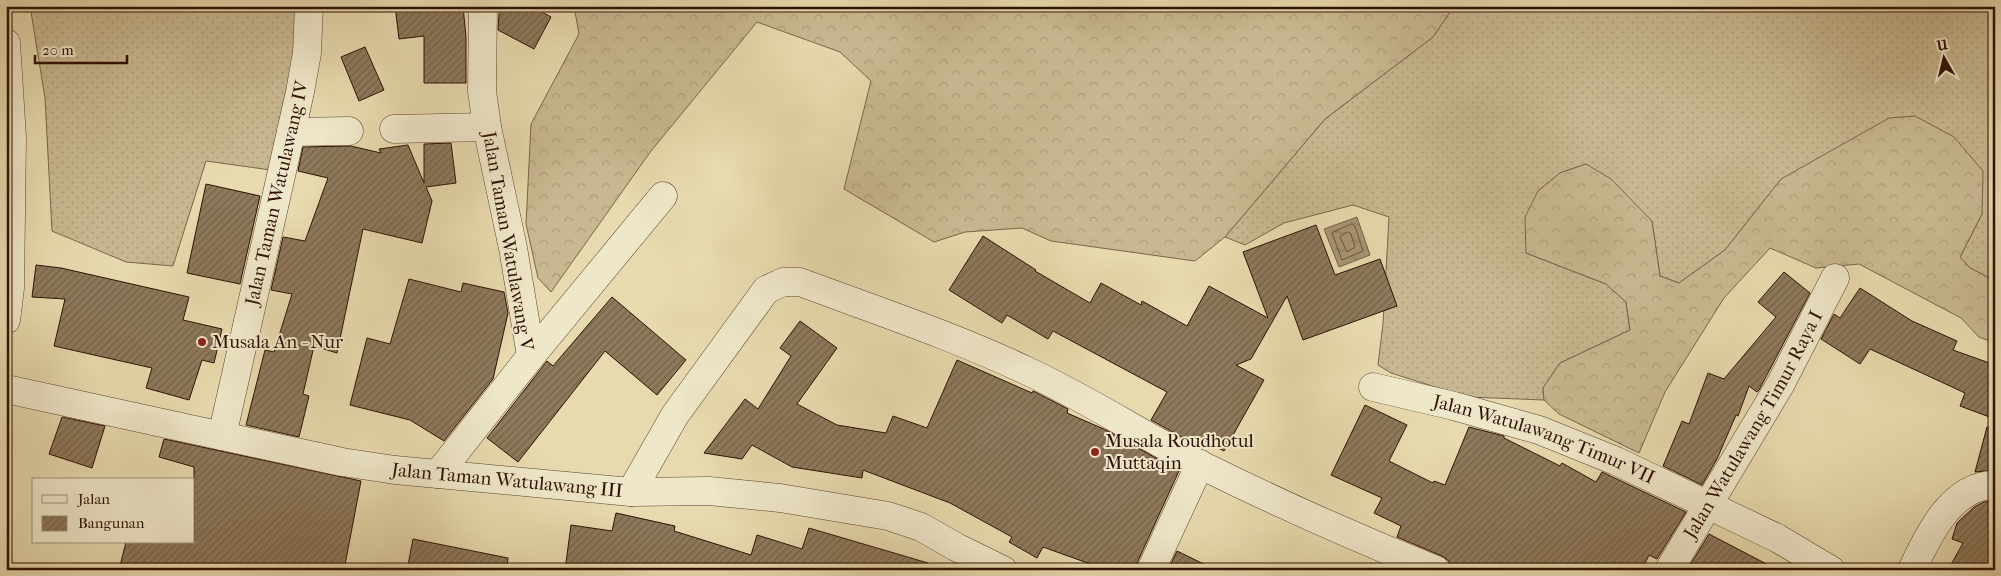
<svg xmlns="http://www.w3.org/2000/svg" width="2001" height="576" font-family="'IM FELL French Canon',serif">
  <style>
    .grass { fill: url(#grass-dots); stroke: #7b644a }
    .forest { fill: url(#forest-crowns); stroke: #7b644a }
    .water { fill: url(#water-ripples); stroke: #776047 }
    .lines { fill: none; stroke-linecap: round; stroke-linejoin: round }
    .shore { stroke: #6b523c; stroke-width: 1 }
    .building { fill: url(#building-hatch); stroke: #2e1003 }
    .minor-casing { stroke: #5c422e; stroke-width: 29 }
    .minor { stroke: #efe7ca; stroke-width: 28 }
    .poi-dot { fill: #8f2418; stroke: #efe7ca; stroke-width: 2 }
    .labels { text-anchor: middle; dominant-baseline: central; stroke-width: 4; stroke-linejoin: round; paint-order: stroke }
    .street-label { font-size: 19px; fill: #2e1003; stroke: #efe7ca }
    .poi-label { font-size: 19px; fill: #2e1003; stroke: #efe7ca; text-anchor: start }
  </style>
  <defs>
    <pattern id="grass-dots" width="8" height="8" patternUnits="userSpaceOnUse" patternTransform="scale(1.25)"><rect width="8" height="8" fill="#c8b891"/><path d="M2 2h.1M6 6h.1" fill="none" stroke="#ac9d7b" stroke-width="1.8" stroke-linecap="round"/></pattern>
    <pattern id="forest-crowns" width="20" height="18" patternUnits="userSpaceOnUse" patternTransform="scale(1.25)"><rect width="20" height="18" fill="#c8b891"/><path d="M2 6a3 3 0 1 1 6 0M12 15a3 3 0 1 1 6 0" fill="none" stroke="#ac9d7b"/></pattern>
    <pattern id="water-ripples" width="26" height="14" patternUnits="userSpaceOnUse" patternTransform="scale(1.25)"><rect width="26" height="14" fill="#a89574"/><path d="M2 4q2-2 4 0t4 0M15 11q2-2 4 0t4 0" fill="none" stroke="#89785d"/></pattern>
    <pattern id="building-hatch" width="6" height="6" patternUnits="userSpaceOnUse" patternTransform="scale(1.25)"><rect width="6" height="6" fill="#8e795c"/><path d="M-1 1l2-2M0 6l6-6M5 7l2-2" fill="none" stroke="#74624a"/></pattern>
  </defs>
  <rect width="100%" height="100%" fill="#e7daae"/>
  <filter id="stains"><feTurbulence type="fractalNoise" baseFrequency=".004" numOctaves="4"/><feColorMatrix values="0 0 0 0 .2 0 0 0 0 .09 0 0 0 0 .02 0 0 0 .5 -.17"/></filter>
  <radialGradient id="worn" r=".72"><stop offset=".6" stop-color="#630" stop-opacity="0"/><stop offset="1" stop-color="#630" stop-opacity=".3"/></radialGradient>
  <!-- grass -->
  <g class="grass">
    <path d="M30,6h268l-5,84 -15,81 -72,-10 -33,105 -47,-4 -74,-31 -7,-133z"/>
    <path d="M1454,6h541v275l-25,-13 -10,-11 22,-43 -201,-35 -56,71 -46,33 -19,-7 -8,-55 -66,-57 -26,9 -22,18 -12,62 80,31 20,18 4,28 -70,33 -17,25 1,12 -77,-3 -76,-24 -13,-8 5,-41 6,-107 -36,-12 -69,18 -39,22 -20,-8 100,-118 108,-82z"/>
  </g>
  <!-- forest -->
  <g class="forest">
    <path d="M574,6h880l-21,31 -108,82 -100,118 -30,24 -144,-20 -29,-13 -57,4 -31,10 -90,-53 27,-108 -31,-29 -83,-30 -106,129 -100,141 -13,-14 -12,-54 5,-100 48,-90z"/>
    <path d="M1915,116l39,21 29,34 -1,43 -22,43 10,11 25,13v62l-16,-6 -18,-19 -102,-54 -43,4 -46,-20 -46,50 -59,94 -26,61 -80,-39 -15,-14 -1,-12 17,-25 70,-33 -4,-28 -20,-18 -80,-31 -1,-36 13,-26 22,-18 26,-9 25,15 41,42 8,55 19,7 46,-33 56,-71 108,-61z"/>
  </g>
  <!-- water -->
  <path class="water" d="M1357,217l13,38 -31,12 -15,-38z"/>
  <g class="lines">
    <!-- shore -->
    <g class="shore">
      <path d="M1352,224l3,2 8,25 -21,9 -10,-27z"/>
      <path d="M1348,232l3,2 4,13 -8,5 -7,-15z"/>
    </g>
  </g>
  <!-- building -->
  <g class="building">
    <path d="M395,6h68l3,31v46h-42v-47l-25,3z"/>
    <path d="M502,6h29l20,11 -17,32 -36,-19 1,-16z"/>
    <path d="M365,47l19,43 -25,11 -18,-44z"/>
    <path d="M451,143l5,40 -30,4 6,14 -10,42 -59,-14 -26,124 -23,-7 -11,48 6,2 -10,41 -53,-12 19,-75 9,2 18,-58 -21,-4 12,-53 22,4 23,-63 -30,-7 5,-24 48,-1 30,7 -2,-4 29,-4 16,38v-39z"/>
    <path d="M206,184l54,12 -20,88 -53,-11z"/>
    <path d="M1316,225l19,50 45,-16 17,47 -94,34 -16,-44 -36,63 -15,6 28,15 -40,71 -25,-13 -3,7 -45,-25 16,-28 -114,-61 -5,8 -41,-24 -5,8 -53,-33 34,-54 53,34 -1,1 55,32 11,-20 40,22 1,-4 45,25 22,-40 59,32 -25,-66z"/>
    <path d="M36,265l25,3 128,29 -6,23 39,9 -8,34 -12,-3 -13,40 -43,-12 6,-20 -98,-22 11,-47 -33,-2z"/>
    <path d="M1784,272l26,21 -51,97 -2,2 -8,-6 -11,30 -2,-1 -19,44 -15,26 -39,-19 19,-45 7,3 19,-51 16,6 52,-62 -18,-15z"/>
    <path d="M409,279l52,13 2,-9 41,9 4,21 -15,66 -49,62 -34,-21 -60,-15 17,-67 23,6z"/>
    <path d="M1860,288l52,33 45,20 -4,9 42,15v54l-35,-13 5,-13 -95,-44 -10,15 -39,-25 13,-25 6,4z"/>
    <path d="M612,297l74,63 -29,35 -52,-44 -87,111 -31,-24 60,-77 6,5z"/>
    <path d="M800,321l37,27 -40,56 40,21 49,8 7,-17 34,12 30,-68 75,33 1,-2 8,4 27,14 -1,4 39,17 73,41 -42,92 -1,7h-29l-64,-23 -6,11 -28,-16 3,-5 -62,-34 -87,-33 -1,8 -70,-11 -40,-22 -10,14 -38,-6 41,-54 13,10 33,-53 -11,-8z"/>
    <path d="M1365,405l42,20 -18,36 44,22 1,-2 11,4 24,-58 35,9v2l56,28 2,-3 34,19 6,-10 84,40 -29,47 -8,-4 -7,15h-191l-2,-9 -7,-5 -45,-19 4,-11 -27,-13 8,-15 -51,-23z"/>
    <path d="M62,417l43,9 -13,42 -43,-14z"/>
    <path d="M1987,427l8,1v42l-20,2z"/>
    <path d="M164,439l197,42 -17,89h-225l7,-28h68v-75l-35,-10z"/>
    <path d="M1995,501v69h-47l15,-27 -11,-4 5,-16 17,-16 10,-5z"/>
    <path d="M616,513l59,13 -1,5 77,24 6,-20 45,14 7,-21 119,35 -1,7h-362l6,-45 41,6z"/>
    <path d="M1709,534l69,36h-91z"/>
    <path d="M413,539l95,19 -1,12h-100z"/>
    <path d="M1177,551l39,19h-48z"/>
  </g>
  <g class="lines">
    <defs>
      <g id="minor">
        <path d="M6,43l6,94 -2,151 -4,32"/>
        <path d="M394,129l93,-2"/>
        <path d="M291,132l58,-1"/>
        <path d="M531,356l132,-160"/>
        <path id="s1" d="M1373,387l81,19 85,24 77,31 161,77 54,32"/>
        <path id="s2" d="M6,389l336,73 53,8 236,22 78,-1 71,7 108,18 33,11 35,20 47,23"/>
        <path id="s3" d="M222,436l78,-344 7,-39 2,-47"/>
        <path d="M438,474l93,-118 -18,-108 -26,-121 -5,-36 1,-85"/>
        <path d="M631,492l44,-77 91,-125 17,-8h17c75,28 153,54 225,88 61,28 117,65 176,95 77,38 155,73 235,105"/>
        <path d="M1151,570l49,-106"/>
        <path id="s4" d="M1669,570l111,-185 55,-107"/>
        <path d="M1912,570c15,-33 40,-86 83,-85"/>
      </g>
    </defs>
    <!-- minor casing -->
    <use href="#minor" class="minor-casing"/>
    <!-- minor -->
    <use href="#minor" class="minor"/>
  </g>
  <!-- markers -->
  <g class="poi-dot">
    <circle cx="202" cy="342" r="5"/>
    <circle cx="1095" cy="452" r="5"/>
  </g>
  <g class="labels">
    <!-- street labels -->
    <g class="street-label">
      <text stroke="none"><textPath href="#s3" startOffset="249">Jalan Taman Watulawang IV</textPath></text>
      <text transform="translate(508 241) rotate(80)">Jalan Taman Watulawang V</text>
      <text stroke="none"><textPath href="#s4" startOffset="168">Jalan Watulawang Timur Raya I</textPath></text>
      <text stroke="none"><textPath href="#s1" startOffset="179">Jalan Watulawang Timur VII</textPath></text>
      <text stroke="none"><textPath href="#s2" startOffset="510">Jalan Taman Watulawang III</textPath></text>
    </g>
    <!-- poi labels -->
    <g class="poi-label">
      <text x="212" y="342">Musala An - Nur</text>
      <text x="1105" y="441">Musala Roudhotul<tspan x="1105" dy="22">Muttaqin</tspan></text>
    </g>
  </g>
  <!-- margin -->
  <rect width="2001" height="576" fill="none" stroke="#e7daae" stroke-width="25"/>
  <rect x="8" y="8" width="1986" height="561" fill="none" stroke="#2e1003" stroke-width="2.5"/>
  <rect x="12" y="12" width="1976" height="551" fill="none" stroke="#2e1003"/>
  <!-- legend -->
  <rect x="32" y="478" width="162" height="65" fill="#efe7ca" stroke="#a2917a"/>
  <rect x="42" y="495" width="25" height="8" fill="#efe7ca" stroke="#a2917a"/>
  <text x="78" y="504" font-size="15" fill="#2e1003">Jalan</text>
  <rect x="42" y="516" width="25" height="15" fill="url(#building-hatch)" stroke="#a2917a"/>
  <text x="78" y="528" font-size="15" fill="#2e1003">Bangunan</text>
  <!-- north arrow -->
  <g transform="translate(1944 58) rotate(352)" stroke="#efe7ca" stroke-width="4" paint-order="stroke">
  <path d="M0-4L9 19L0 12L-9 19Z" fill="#2e1003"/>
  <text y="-8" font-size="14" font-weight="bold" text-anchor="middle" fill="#2e1003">U</text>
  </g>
  <!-- scale -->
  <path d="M35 55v8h92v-8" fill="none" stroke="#2e1003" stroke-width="2.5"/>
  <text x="42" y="55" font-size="15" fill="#2e1003" stroke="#efe7ca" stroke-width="4" paint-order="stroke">20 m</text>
  <rect width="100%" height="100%" filter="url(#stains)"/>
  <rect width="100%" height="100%" fill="url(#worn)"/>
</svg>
